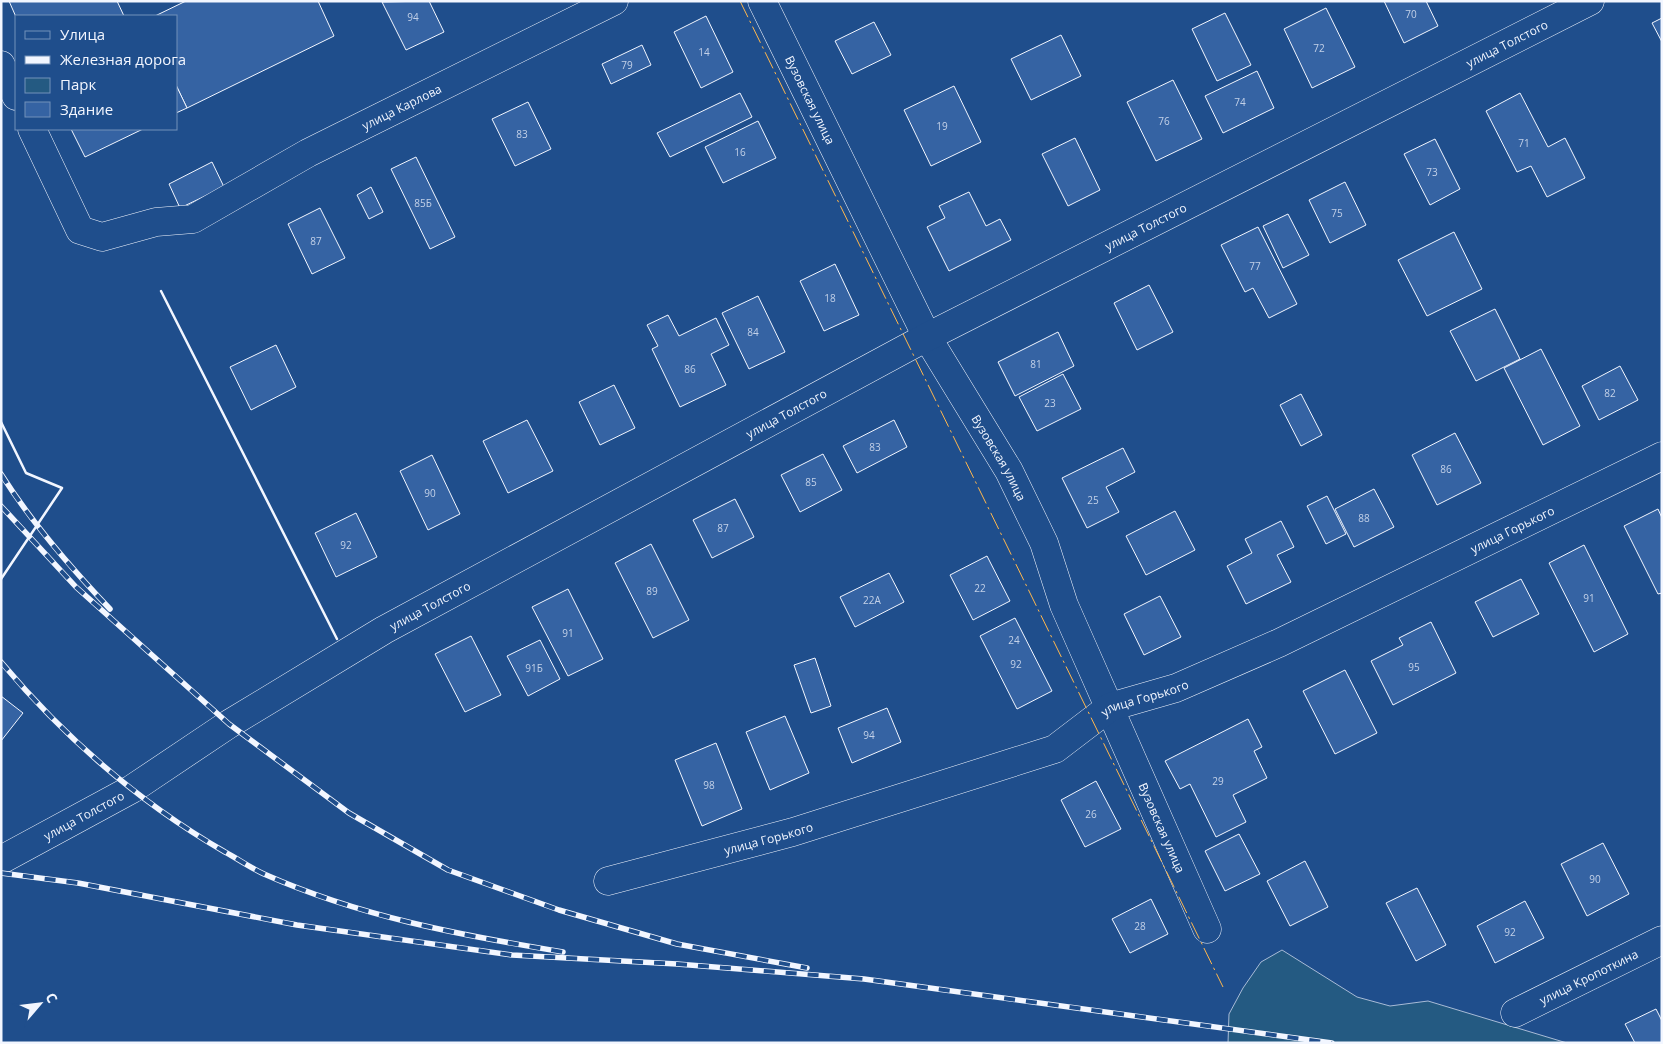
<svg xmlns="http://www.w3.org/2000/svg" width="1663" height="1044" font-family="'Open Sans',sans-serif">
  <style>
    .green { fill: #245a82; stroke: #a8bbd7 }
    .building { fill: #3563a3; stroke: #f2f6ff }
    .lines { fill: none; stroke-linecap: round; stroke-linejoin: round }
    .minor-casing { stroke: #f2f6ff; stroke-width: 29 }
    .minor { stroke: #1f4e8c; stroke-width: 28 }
    .rail-casing { stroke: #f2f6ff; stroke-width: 5.5 }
    .rail { stroke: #1f4e8c; stroke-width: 4; stroke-dasharray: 11; stroke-linecap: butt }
    .wall { stroke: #f2f6ff; stroke-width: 2.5 }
    .power { stroke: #ffb74d; stroke-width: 1; stroke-dasharray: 18 4 2.5 4; stroke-linecap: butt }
    .labels { text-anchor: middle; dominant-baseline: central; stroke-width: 4; stroke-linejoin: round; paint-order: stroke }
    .number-label { font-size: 10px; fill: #c3d1e8 }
    .street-label { font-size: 12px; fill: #f2f6ff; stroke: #1f4e8c }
  </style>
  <rect width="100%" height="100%" fill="#1f4e8c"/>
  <!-- green -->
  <path class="green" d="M1282,950l75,47 33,9 38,-5 139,42h-339l1,-29 14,-26 18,-26z"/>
  <!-- building -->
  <g class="building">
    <path d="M9,1h108l7,15 -108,1z"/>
    <path d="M186,1h132l16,35 -147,72 -11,-23v-69h-21z"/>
    <path d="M429,1l15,31 -38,18 -24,-48z"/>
    <path d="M1384,1h42l12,25 -34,17z"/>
    <path d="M1326,8l29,59 -43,21 -28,-59z"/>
    <path d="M1225,13l26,52 -34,16 -25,-52z"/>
    <path d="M706,16l27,56 -32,16 -27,-56z"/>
    <path d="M1662,18v24l-10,-19z"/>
    <path d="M874,22l17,33 -39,19 -17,-33z"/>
    <path d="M1061,35l20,41 -50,24 -20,-41z"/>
    <path d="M642,45l9,20 -40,19 -9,-20z"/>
    <path d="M1257,71l17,37 -51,25 -18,-37z"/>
    <path d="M1173,80l29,59 -46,22 -29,-59z"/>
    <path d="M176,85l11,23 -11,5z"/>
    <path d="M954,86l27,56 -50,24 -27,-56z"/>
    <path d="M740,93l12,24 -82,40 -13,-24z"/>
    <path d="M1520,93l28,54 17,-9 20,40 -38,19 -16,-31 -14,6 -31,-61z"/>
    <path d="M528,102l23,47 -36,17 -23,-47z"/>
    <path d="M758,121l18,37 -53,25 -18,-36z"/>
    <path d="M71,129h72l-58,28z"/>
    <path d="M1075,138l25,52 -32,16 -26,-52z"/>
    <path d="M1435,139l25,50 -30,16 -26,-51z"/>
    <path d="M416,157l39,80 -25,12 -39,-80z"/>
    <path d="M212,162l12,25 -44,21 -11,-24z"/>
    <path d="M1345,182l21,43 -36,18 -21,-43z"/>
    <path d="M371,187l12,25 -14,7 -12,-24z"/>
    <path d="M969,192l17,34 14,-7 11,21 -62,31 -22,-44 18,-9 -6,-12z"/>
    <path d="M320,208l25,50 -33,16 -24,-50z"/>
    <path d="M1288,214l21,41 -26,13 -20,-42z"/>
    <path d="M1258,227l39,77 -28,14 -16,-30 -8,4 -24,-47z"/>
    <path d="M1454,232l28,57 -55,27 -29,-56z"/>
    <path d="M835,264l24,51 -35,16 -24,-50z"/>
    <path d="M1149,285l24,47 -36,18 -23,-47z"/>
    <path d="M758,296l27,56 -36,17 -27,-56z"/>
    <path d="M1495,309l25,50 -44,22 -26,-50z"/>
    <path d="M668,315l11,21 37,-18 13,27 -18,9 15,31 -46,22 -28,-58 6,-3 -11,-21z"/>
    <path d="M1058,332l16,34 -59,30 -17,-34z"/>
    <path d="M276,345l20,42 -45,23 -21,-43z"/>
    <path d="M1541,349l39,77 -37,19 -39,-77z"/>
    <path d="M1620,366l18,34 -39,20 -17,-34z"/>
    <path d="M1063,374l18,35 -44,22 -18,-34z"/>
    <path d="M614,385l21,43 -35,17 -21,-43z"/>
    <path d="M1301,394l21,41 -21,11 -21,-41z"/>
    <path d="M527,420l26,51 -45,22 -25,-52z"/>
    <path d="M894,420l13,27 -50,26 -14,-27z"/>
    <path d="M1455,433l26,50 -44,22 -25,-50z"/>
    <path d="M1123,448l12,24 -29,15 13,25 -32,16 -25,-50z"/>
    <path d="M823,454l19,36 -42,22 -19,-37z"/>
    <path d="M432,455l28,59 -32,16 -28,-59z"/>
    <path d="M1374,489l20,38 -40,20 -19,-38z"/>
    <path d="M1327,496l19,38 -20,10 -19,-38z"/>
    <path d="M735,499l19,38 -42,21 -19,-38z"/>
    <path d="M1658,509l4,9v75l-4,1 -34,-68z"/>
    <path d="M1175,511l20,39 -49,25 -20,-39z"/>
    <path d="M356,513l21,44 -41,20 -21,-44z"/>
    <path d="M1281,521l13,26 -17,8 14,27 -45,22 -19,-38 25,-13 -7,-14z"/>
    <path d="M651,544l38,76 -36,18 -38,-75z"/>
    <path d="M1584,545l44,89 -34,18 -45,-89z"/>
    <path d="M987,556l23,45 -37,19 -23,-45z"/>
    <path d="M889,573l15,29 -49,25 -15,-30z"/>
    <path d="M1521,579l18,35 -46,23 -18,-35z"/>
    <path d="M568,589l35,70 -35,17 -36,-69z"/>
    <path d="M1160,596l21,41 -37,18 -20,-41z"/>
    <path d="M1015,618l37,73 -35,18 -37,-73z"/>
    <path d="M1431,622l25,51 -63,32 -22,-44 32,-16 -4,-7z"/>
    <path d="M471,636l30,59 -36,17 -30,-58z"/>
    <path d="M540,640l20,39 -32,17 -21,-40z"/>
    <path d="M815,658l16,48 -20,7 -17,-48z"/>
    <path d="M1345,670l32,63 -42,21 -32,-63z"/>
    <path d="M1,696l22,17 -22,28z"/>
    <path d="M887,708l14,34 -49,21 -14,-35z"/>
    <path d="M785,716l24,57 -39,17 -24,-58z"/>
    <path d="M1248,719l14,28 -8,4 13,27 -34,17 13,27 -30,15 -26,-53 -10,5 -15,-28z"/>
    <path d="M716,743l26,66 -40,17 -27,-66z"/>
    <path d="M1096,781l25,48 -36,18 -24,-47z"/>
    <path d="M1239,834l21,40 -35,17 -20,-40z"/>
    <path d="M1603,843l26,51 -42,22 -26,-52z"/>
    <path d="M1305,861l23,46 -38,19 -23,-45z"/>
    <path d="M1417,888l29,57 -30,16 -30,-58z"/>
    <path d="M1151,899l17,35 -38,19 -18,-34z"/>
    <path d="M1525,901l19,37 -49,25 -18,-37z"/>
    <path d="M1656,1009l6,12v22h-27l-10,-19z"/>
  </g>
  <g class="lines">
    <defs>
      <g id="minor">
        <path id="s1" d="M762,1l165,336 82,134 35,72 20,62 143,324"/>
        <path d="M1,65l15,31"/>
        <path id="s2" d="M32,129l48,101 22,7 54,-15 37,-3 115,-66 306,-152"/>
        <path id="s3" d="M1,860l131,-71 97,-65 155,-94 543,-293 663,-336"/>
        <path id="s4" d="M608,881l185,-49 262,-83 55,-42 66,-19 103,-45 383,-187"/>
        <path id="s5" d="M1515,1013l147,-73"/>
      </g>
    </defs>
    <!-- minor casing -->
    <use href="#minor" class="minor-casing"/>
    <!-- minor -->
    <use href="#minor" class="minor"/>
    <defs>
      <g id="rail">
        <path d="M1,474c31,49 69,93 109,135"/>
        <path d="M1,506l75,81 153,137 120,89 99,57 111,40 118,34 130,24"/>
        <path d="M1,662c63,75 139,141 224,190 13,7 26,16 39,22 97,43 196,61 299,78"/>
        <path d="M1,873l77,10 219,42 215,30 165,9 187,15 468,64"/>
      </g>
    </defs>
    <!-- rail casing -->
    <use href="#rail" class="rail-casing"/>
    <!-- rail -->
    <use href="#rail" class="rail"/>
    <!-- wall -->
    <g class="wall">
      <path d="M161,291l176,348"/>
      <path d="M1,422l25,51 36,15 -61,91"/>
    </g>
    <!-- power -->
    <path class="power" d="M740,1l483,986"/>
  </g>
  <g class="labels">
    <!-- number labels -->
    <g class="number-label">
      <text x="1411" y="14">70</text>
      <text x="413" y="17">94</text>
      <text x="1319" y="48">72</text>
      <text x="704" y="52">14</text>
      <text x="627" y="65">79</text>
      <text x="1240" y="102">74</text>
      <text x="1164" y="121">76</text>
      <text x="942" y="126">19</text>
      <text x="522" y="134">83</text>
      <text x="1524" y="143">71</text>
      <text x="740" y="152">16</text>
      <text x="1432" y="172">73</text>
      <text x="423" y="203">85Б</text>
      <text x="1337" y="213">75</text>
      <text x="316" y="241">87</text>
      <text x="1255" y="266">77</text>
      <text x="830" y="298">18</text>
      <text x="753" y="332">84</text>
      <text x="1036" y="364">81</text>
      <text x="690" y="369">86</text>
      <text x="1610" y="393">82</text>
      <text x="1050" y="403">23</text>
      <text x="875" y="447">83</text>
      <text x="1446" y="469">86</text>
      <text x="811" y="482">85</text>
      <text x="430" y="493">90</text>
      <text x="1093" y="500">25</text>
      <text x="1364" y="518">88</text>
      <text x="723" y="528">87</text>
      <text x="346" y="545">92</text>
      <text x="980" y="588">22</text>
      <text x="652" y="591">89</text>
      <text x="1589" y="598">91</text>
      <text x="872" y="600">22А</text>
      <text x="568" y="633">91</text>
      <text x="1014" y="640">24</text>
      <text x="1016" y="664">92</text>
      <text x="1414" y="667">95</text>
      <text x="534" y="668">91Б</text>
      <text x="869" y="735">94</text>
      <text x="1218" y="781">29</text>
      <text x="709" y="785">98</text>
      <text x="1091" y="814">26</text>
      <text x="1595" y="879">90</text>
      <text x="1140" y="926">28</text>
      <text x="1510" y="932">92</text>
    </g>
    <!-- street labels -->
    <g class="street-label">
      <text stroke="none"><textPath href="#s3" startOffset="1714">улица Толстого</textPath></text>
      <text stroke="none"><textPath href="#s1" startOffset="110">Вузовская улица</textPath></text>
      <text stroke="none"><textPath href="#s2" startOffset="465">улица Карлова</textPath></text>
      <text stroke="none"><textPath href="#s3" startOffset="1309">улица Толстого</textPath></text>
      <text stroke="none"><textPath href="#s3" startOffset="904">улица Толстого</textPath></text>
      <text stroke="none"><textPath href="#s1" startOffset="515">Вузовская улица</textPath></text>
      <text stroke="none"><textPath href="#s4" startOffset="976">улица Горького</textPath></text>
      <text stroke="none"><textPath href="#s3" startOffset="499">улица Толстого</textPath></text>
      <text stroke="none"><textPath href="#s4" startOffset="571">улица Горького</textPath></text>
      <text stroke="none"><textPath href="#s3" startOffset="94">улица Толстого</textPath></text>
      <text stroke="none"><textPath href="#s1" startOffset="920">Вузовская улица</textPath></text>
      <text stroke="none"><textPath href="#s4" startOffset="166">улица Горького</textPath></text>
      <text stroke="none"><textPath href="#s5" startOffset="82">улица Кропоткина</textPath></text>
    </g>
  </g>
  <!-- border -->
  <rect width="1663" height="1044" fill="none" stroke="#f2f6ff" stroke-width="5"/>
  <!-- legend -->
  <rect x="15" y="15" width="162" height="115" fill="#1f4e8c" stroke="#7391ba"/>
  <rect x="25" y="31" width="25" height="8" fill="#1f4e8c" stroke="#7391ba"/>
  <text x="60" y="40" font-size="15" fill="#f2f6ff">Улица</text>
  <rect x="25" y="56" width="25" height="8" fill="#f2f6ff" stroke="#7391ba"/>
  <text x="60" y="65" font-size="15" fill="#f2f6ff">Железная дорога</text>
  <rect x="25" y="78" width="25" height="15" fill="#245a82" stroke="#7391ba"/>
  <text x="60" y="90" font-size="15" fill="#f2f6ff">Парк</text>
  <rect x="25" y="102" width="25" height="15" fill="#3563a3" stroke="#7391ba"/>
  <text x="60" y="115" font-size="15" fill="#f2f6ff">Здание</text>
  <!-- north arrow -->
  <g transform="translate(40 1004) rotate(62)" stroke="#1f4e8c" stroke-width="4" paint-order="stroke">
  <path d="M0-4L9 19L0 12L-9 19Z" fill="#f2f6ff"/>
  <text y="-8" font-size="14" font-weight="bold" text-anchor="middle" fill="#f2f6ff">С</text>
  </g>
</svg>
